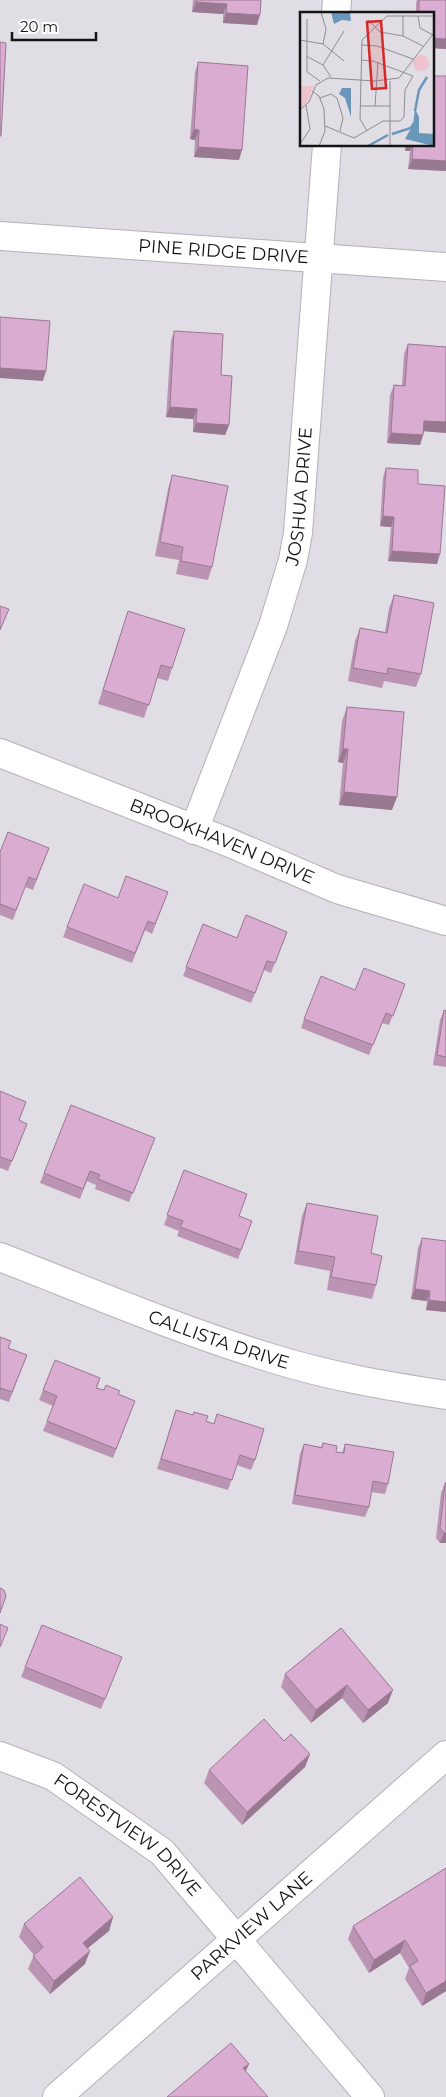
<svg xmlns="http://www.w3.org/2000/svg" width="446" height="2097" font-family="Montserrat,sans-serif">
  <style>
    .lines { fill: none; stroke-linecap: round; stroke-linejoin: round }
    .street-casing { stroke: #b4b1b8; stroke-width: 30 }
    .street { stroke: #fff; stroke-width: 28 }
    .wall { fill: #bb94b4 }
    .shaded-wall { fill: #997892 }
    .building { fill: #daacd1; stroke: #997892 }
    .labels { text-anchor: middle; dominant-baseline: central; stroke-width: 4.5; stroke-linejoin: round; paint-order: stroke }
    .street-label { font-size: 18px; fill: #141416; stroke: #fff }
    .inset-river { fill: none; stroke: #6a96ba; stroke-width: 2.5 }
    .inset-road { fill: none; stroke: #8e8d92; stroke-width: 1 }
    .view { fill: #d62828; fill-opacity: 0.15; stroke: #d62828; stroke-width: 2.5 }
    .inset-edge { fill: none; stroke: #141416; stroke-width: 2.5 }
  </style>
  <rect width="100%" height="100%" fill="#e0dde4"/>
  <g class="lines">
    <defs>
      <g id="street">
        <path d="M336,14l1,-14"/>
        <path id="s1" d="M0,236l446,31"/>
        <path id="s2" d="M0,753l230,90 107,46 109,32"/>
        <path id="s3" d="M194,830l79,-204 20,-66 5,-27 29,-388"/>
        <path id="s4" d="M0,1257c90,35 179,73 271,101 57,18 116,28 175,37"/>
        <path id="s5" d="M0,1756l53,20 109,76 208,245"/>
        <path id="s6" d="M57,2097l389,-342"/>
      </g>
    </defs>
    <!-- street casing -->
    <use href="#street" class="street-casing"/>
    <!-- street -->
    <use href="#street" class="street"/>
  </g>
  <!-- wall -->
  <g class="wall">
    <path d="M193,0h68l-4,25 -34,-2v-9l-31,-2z"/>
    <path d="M417,0h29v49l-14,-1v-34h-16v-11z"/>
    <path d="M198,62l41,98 -45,-3 1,-17 -5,-1 5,-67z"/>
    <path d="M432,76h14v95l-38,-2 2,-18h-5v-6h27z"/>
    <path d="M174,331l47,44 8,50 -4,10 -32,-3v-13l-27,-2 5,-76z"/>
    <path d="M408,344l38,3v86l-22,-2 -1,4 -3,10 -33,-2 3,-48 4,-10h8l2,-31z"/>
    <path d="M386,468l32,16 19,80 -49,-3 3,-34 -11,-1 3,-49z"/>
    <path d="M172,475l40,92 -4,13 -32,-6 3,-14 -24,-4 13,-67z"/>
    <path d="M394,595l27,79 -5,13 -32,-6 -2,7 -34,-7 7,-40 5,-13 25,4 4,-24z"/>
    <path d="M128,611l44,57 -4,13 -11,-3 -13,40 -46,-14z"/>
    <path d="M347,707l45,103 -53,-5 4,-42 -5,-1 4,-41z"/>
    <path d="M49,848l-16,42 -8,-3 -12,33 -13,-5v-63z"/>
    <path d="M168,892l-16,42 -7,-4 -13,33 -69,-26 4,-10 51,-29z"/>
    <path d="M203,924l34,14 50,-6 -16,41 -7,-3 -13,33 -68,-27z"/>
    <path d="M405,984l-16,41 -7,-2 -13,32 -68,-27 3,-9 51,-29z"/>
    <path d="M444,1010l2,1v56l-13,-2 7,-45z"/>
    <path d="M0,1091l19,29 8,4 -19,47 -8,-3z"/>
    <path d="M155,1138l-26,64 -34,-13 1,-4 -9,-4 -7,18 -40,-16 4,-10z"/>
    <path d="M184,1170l55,46 13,5 -14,38 -61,-23 2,-5 -15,-6z"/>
    <path d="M307,1203l64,50 5,32 -4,14 -45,-9 3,-19 -36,-7 8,-48z"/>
    <path d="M422,1238l24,74 -20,-2 1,-9 -16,-2 7,-51z"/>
    <path d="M0,1337l8,11 19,7 -18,47 -9,-3z"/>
    <path d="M100,1378l-3,10 21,6 17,7 -22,57 -70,-27 10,-25 -14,-6 4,-10z"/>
    <path d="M176,1410l38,14 3,-10 38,46 -4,10 -14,-5 -9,25 -71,-21z"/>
    <path d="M323,1443l13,9 6,1 3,-9 43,40 -3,10 -14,-2 -2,15 -4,10 -73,-13 8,-50 4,-10 17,3z"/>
    <path d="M445,1483l1,60h-6l-4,-5 5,-45z"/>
    <path d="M341,1628l47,75 -25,20 -21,-25 -31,25 -30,-36 4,-13z"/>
    <path d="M122,1657l-21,52 -80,-32 4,-10z"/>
    <path d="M284,1741l26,13 -5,13 -63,58 -38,-42 5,-13z"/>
    <path d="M446,1868v123l-24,15 -17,-27 4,-11 -9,-15 -31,20 -21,-34 5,-13z"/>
    <path d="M113,1917l-4,14 -21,17 -3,16 -35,30 -22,-25 6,-14 -15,-18 5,-13z"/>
  </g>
  <!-- shaded-wall -->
  <g class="shaded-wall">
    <path d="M196,2l31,2 -4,10 -31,-2z"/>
    <path d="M226,13l34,2 -3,10 -34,-2z"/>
    <path d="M432,38l14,1v10l-14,-1z"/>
    <path d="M194,129l5,1 -4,10 -5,-1z"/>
    <path d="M407,145h5l-2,6h-5z"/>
    <path d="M198,147l44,3 -3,10 -45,-3z"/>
    <path d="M412,159l34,2v10l-38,-2z"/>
    <path d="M0,368l46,3 -3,10 -43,-3z"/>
    <path d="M170,407l27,2 -4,10 -27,-2z"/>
    <path d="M424,421l22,1v11l-25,-2z"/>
    <path d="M196,423l33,2 -4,10 -32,-3z"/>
    <path d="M391,433l32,2 -3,10 -33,-2z"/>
    <path d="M383,516l11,1 -3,10 -11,-1z"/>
    <path d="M392,551l48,3 -3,10 -49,-3z"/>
    <path d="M343,749h5l-5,14 -5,-1z"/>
    <path d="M344,792l53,5 -5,13 -53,-5z"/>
    <path d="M415,1289l15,2 -3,10 -16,-2z"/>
    <path d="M429,1300l17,2v10l-20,-2z"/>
    <path d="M444,1533h2v10h-6z"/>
    <path d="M347,1685l-5,13 -31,25 5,-13z"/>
    <path d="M393,1690l-5,13 -25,20 5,-13z"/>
    <path d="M310,1754l-5,13 -63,58 5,-13z"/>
    <path d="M113,1917l-4,14 -31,25 5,-13z"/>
    <path d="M405,1940l-5,13 -31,20 5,-13z"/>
    <path d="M90,1951l-5,13 -35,30 4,-13z"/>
    <path d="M446,1981v10l-24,15 4,-13z"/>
    <path d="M249,2064l-4,9 -2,-5z"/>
  </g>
  <!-- building -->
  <g class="building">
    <path d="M196,0h65l-1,15 -34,-2 1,-9 -31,-2z"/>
    <path d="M419,0h27v39l-14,-1v-24h-13z"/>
    <path d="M0,42l6,1 -5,93h-1z"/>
    <path d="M198,62l50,4 -6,84 -44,-3 1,-17 -5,-1z"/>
    <path d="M432,76h14v85l-34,-2 1,-14h19z"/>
    <path d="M0,317l50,4 -4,50 -46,-3z"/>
    <path d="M174,331l49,3 -2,41 11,1 -3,49 -33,-2 1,-14 -27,-2z"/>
    <path d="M408,344l38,3v75l-22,-1 -1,14 -32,-2 3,-48 11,1z"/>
    <path d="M386,468l32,2v14l27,2 -5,68 -48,-3 2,-34 -11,-1z"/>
    <path d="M172,475l56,11 -16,81 -31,-6 2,-14 -23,-5z"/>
    <path d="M394,595l40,8 -13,71 -33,-6 -1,6 -34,-6 7,-40 27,5z"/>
    <path d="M0,606l9,3 -9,21z"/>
    <path d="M128,611l57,18 -13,39 -11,-3 -12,40 -46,-15z"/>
    <path d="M347,707l57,5 -7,85 -53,-5 4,-43h-5z"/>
    <path d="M8,832l41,16 -13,32 -7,-3 -13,33 -16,-6v-52z"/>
    <path d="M126,876l42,16 -13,32 -7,-3 -13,32 -68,-26 17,-43 34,14z"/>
    <path d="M246,915l41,17 -12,31 -8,-2 -12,32 -69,-26 17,-43 34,14z"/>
    <path d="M364,968l41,16 -12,32 -7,-3 -13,32 -69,-26 17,-43 34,14z"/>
    <path d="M444,1010l2,1v46l-9,-2z"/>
    <path d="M0,1091l26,11 -7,18 8,4 -15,37 -12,-4z"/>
    <path d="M71,1105l84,33 -22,55 -35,-14 2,-4 -10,-4 -7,18 -39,-16z"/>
    <path d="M184,1170l63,24 -8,22 13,5 -11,29 -61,-23 3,-6 -16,-6z"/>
    <path d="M307,1203l71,13 -7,37 11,3 -6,29 -45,-8 4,-20 -37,-6z"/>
    <path d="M422,1238l24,3v61l-17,-2 1,-9 -15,-2z"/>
    <path d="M0,1337l11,4 -3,7 19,7 -15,37 -11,-4 -1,3z"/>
    <path d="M55,1360l45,18 -4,10 8,2 2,-5 14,6 -2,3 17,7 -19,48 -69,-28 10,-25 -14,-6z"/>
    <path d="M176,1410l17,5 1,-3 14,4 -2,5 8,3 3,-10 47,15 -9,31 -15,-5 -8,25 -71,-21z"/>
    <path d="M323,1443l14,3 -1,6 8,1 1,-9 49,8 -6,32 -15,-3 -4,26 -74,-12 9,-51 18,4z"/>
    <path d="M445,1483h1v50h-2l-4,-5z"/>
    <path d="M0,1588l4,2 2,6 -6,17z"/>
    <path d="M0,1624l8,4 -8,19z"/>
    <path d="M42,1625l80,32 -17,42 -80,-32z"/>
    <path d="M341,1628l52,62 -25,20 -21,-25 -31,25 -31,-36z"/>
    <path d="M264,1719l20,22 7,-7 19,20 -63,58 -38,-42z"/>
    <path d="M446,1868v113l-20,12 -16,-27 8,-5 -13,-21 -31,20 -21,-34z"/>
    <path d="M80,1877l33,40 -30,26 7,8 -36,30 -21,-25 10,-9 -19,-23z"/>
    <path d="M231,2043l18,21 -6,4 25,29h-101z"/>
  </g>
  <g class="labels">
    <!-- street labels -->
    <g class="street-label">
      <text stroke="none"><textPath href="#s1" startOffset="224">PINE RIDGE DRIVE</textPath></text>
      <text stroke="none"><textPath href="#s3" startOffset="352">JOSHUA DRIVE</textPath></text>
      <text stroke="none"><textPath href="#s2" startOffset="239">BROOKHAVEN DRIVE</textPath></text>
      <text stroke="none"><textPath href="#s4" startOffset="234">CALLISTA DRIVE</textPath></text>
      <text stroke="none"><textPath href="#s5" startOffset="152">FORESTVIEW DRIVE</textPath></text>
      <text stroke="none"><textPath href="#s6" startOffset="259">PARKVIEW LANE</textPath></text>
    </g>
  </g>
  <!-- overview -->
  <g transform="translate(300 12)">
    <rect width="134" height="134" fill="#e0dde4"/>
    <path d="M113 51a8 8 0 1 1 16 0a8 8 0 1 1-16 0ZM0,74h14l-7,17 -7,6z" fill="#eec3cd"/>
    <path d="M31,0h19l1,9 -9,-1 -8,4zM42,76h9v29l-6,-19 -6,-4zM115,97l4,8v16l15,1v12l-29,-7 8,-14z" fill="#6a96ba"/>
    <path class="inset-river" d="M115,99l4,-21 8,-13M92,122l19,-6 3,-5M68,134l20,-11"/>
    <path class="inset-road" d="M21,0l5,17 -3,15M103,4v20l20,10M118,4l2,12 13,7M7,7v53l13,9M68,8l12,12 23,4M0,28l23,4 21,17M61,33l16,1 36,13M6,44l17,9 8,12M23,53l21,-34M90,69v65M12,79l7,5 5,13 1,22 -6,15M20,86l11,-4 6,4 6,20 -3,13M60,94h30M75,94l3,-44M0,98l9,-8 7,-17 12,-7 47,3 24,-3 35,-45M25,114l29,12 29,-17h17l4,-4 1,-27 8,-14 -40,-15 -12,-1M67,119l-7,-12 2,-79 25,-24h47M0,132l10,-15 -4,-24"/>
    <path class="view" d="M81,9l5,67 -14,1 -5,-67z"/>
    <rect width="134" height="134" class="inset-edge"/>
  </g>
  <!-- scale -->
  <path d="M12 32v8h84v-8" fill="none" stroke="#141416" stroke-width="2.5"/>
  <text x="20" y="32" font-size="15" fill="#141416" stroke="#ffffff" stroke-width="4" paint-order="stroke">20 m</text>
</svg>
